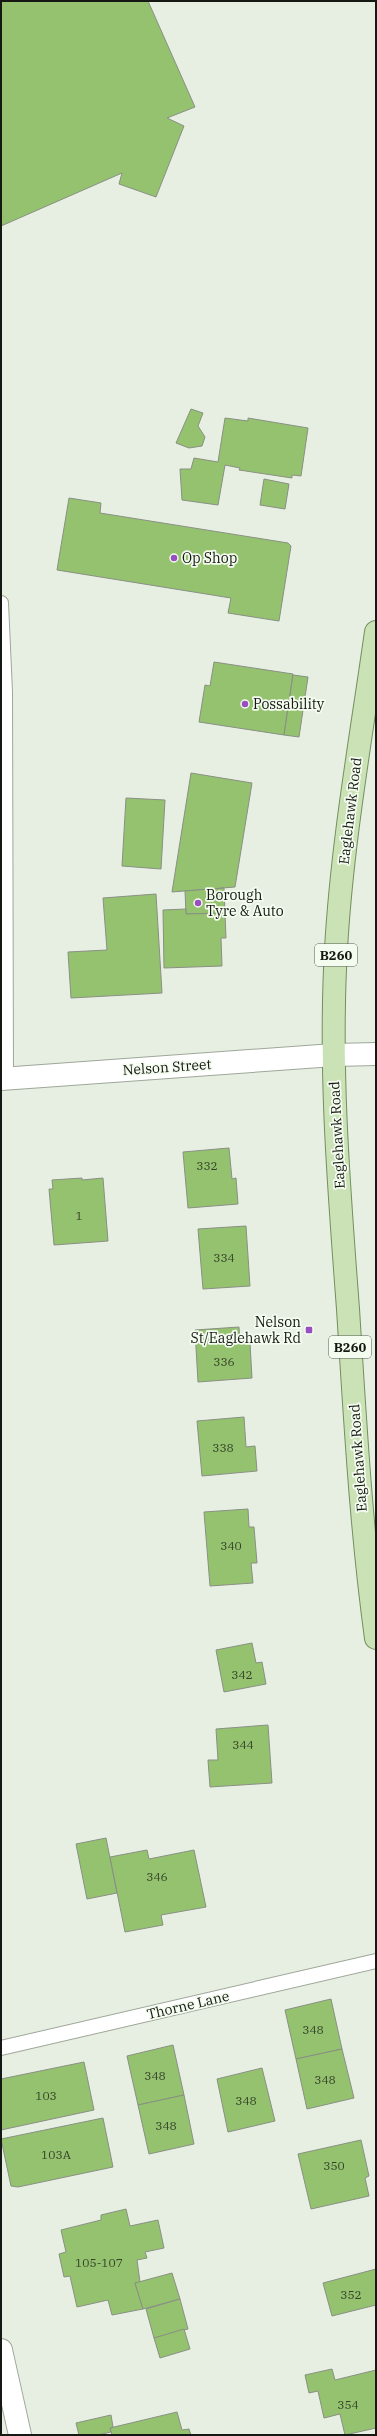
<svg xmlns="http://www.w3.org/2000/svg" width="377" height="2436" font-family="'IBM Plex Serif',serif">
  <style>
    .building { fill: #95c26f; stroke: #899084 }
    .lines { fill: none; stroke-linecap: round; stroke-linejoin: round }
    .service-casing { stroke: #9fa79a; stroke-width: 16 }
    .minor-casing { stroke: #9fa79a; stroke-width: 24 }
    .tertiary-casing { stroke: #9fa79a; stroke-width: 24 }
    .primary-casing { stroke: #738f5e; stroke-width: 24 }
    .service { stroke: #fff; stroke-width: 14 }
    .minor { stroke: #fff; stroke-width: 22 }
    .tertiary { stroke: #fff; stroke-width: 22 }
    .primary { stroke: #cae2b6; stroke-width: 22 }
    .poi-dot { fill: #994ec1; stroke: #f4fcef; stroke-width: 1.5 }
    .labels { text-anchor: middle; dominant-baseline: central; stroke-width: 3.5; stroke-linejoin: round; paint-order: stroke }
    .number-label { font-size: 12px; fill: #35422a }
    .shield { fill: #f4fcef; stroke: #585c55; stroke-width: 1 }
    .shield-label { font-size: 13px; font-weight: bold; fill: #151813 }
    .poi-label { font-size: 14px; fill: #151813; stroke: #f4fcef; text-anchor: start }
    .street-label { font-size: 14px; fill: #151813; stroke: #f4fcef }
  </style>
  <rect width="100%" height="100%" fill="#e7efe2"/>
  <!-- building -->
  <g class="building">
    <path d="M1,1h147l47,106 -28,11 17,8 -28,71 -37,-13 3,-11 -121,53z"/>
    <path d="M191,409l12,4 -5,13 7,11 -3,9 -13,2 -13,-5z"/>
    <path d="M225,418l23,3v-3l60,10 -7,48 -9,-1v3l-53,-8 1,-2 -15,-3 -7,40 -36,-5 -2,-31h11l3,-11 24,4z"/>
    <path d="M264,479l25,5 -4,25 -25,-4z"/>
    <path d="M69,498l32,5 -1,10 188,30 3,3 -12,75 -51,-8 3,-15 -174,-28z"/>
    <path d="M214,662l79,12 -9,61 -85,-13 6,-37 5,1z"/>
    <path d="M293,675l15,2 -9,60 -15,-2z"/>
    <path d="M191,773l61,10 -17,104 -63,5z"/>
    <path d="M126,798l39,2 -4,69 -39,-3z"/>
    <path d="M224,888l1,25 -39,1 -1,-23z"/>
    <path d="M156,894l6,99 -91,5 -3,-46 39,-2 -4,-52z"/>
    <path d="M186,909v5l39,-1 1,25h-5l1,28 -58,2 -1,-58z"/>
    <path d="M229,1148l3,31 4,-1 2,26 -50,4 -5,-56z"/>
    <path d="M82,1178v2l21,-2 5,63 -54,4 -5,-56h4l-1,-9z"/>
    <path d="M246,1226l4,60 -47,3 -5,-60z"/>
    <path d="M239,1327l1,17 10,-1 2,35 -54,4 -3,-52z"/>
    <path d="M244,1417l2,30 9,-1 2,25 -55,5 -5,-55z"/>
    <path d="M248,1509l1,18h5l3,36h-6l2,20 -43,3 -6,-74z"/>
    <path d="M252,1643l4,20 6,-1 4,22 -42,8 -8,-42z"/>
    <path d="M268,1725l4,58 -62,4 -2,-27h10l-2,-31z"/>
    <path d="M106,1838l11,55 -30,6 -11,-55z"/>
    <path d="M147,1850l2,9 45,-9 12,57 -45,8 2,10 -38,7 -15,-75z"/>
    <path d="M331,1999l11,50 -46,10 -11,-49z"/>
    <path d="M173,2045l11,50 -46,10 -11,-49z"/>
    <path d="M342,2049l12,49 -47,11 -11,-50z"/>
    <path d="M84,2062l10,48 -93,20v-51z"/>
    <path d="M262,2068l13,53 -47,11 -11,-53z"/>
    <path d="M184,2095l10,49 -45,10 -11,-49z"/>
    <path d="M103,2118l10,49 -95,20 -7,-1 -10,-47z"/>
    <path d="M361,2140l8,36 -4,2 4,18 -58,13 -13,-55z"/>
    <path d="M126,2209l4,17 28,-6 6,28 -19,4 2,6 -10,2 3,22 -5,1 8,26 -31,6 -4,-15 -31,7 -7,-31 -6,1 -5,-23 7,-2 -5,-22 40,-10v-5z"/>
    <path d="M376,2269v36l-44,11 -9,-33z"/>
    <path d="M172,2273l8,26 -37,10 -8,-26z"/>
    <path d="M180,2299l8,30 -34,9 -8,-29z"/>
    <path d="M184,2329l6,20 -30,9 -6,-20z"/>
    <path d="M332,2369l3,11 41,-10v58l-31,7 -5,-21 -16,4 -6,-27 -9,2 -4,-18z"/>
    <path d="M177,2412l5,18 7,-1 2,6h-79l-2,-7z"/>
    <path d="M111,2415l2,12 -3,1 1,4 -13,3h-19l-3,-12z"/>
  </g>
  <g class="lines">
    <defs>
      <g id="service">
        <path d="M1,603l4,89 1,386"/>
        <path d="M1,2048l375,-87"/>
      </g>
      <g id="minor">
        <path d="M334,1055l42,-1"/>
        <path d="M1,2350l19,85"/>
      </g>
      <path id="tertiary" d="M1,1079l333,-24"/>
      <path id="primary" d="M376,632c-15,106 -34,211 -40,317 -7,121 3,240 12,360 7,110 13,220 28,329"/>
    </defs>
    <!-- service casing -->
    <use href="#service" class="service-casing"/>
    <!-- minor casing -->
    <use href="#minor" class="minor-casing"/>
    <!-- tertiary casing -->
    <use href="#tertiary" class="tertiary-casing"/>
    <!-- primary casing -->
    <use href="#primary" class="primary-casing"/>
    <!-- service -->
    <use href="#service" class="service"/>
    <!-- minor -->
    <use href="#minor" class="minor"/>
    <!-- tertiary -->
    <use href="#tertiary" class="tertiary"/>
    <!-- primary -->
    <use href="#primary" class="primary"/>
  </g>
  <!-- markers -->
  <g class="poi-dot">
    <circle cx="174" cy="558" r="4"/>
    <circle cx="245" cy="704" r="4"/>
    <circle cx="198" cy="903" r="4"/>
    <rect x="305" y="1326" width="8" height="8" rx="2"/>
  </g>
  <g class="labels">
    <!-- number labels -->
    <g class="number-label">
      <text x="207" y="1165">332</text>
      <text x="79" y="1215">1</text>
      <text x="224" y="1257">334</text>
      <text x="224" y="1361">336</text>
      <text x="223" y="1447">338</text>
      <text x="231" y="1545">340</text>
      <text x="242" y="1674">342</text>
      <text x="243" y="1744">344</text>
      <text x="157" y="1876">346</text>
      <text x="313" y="2029">348</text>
      <text x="155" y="2075">348</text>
      <text x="325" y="2079">348</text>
      <text x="46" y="2095">103</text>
      <text x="246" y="2100">348</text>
      <text x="166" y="2125">348</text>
      <text x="56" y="2154">103A</text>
      <text x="334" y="2165">350</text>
      <text x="99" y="2262">105-107</text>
      <text x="351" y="2294">352</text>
      <text x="348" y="2404">354</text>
    </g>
    <!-- shield labels -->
    <g class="shield">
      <rect x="315" y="944" width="42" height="22" rx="3"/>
      <rect x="329" y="1336" width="42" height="22" rx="3"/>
    </g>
    <g class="shield-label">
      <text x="336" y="955">B260</text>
      <text x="350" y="1347">B260</text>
    </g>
    <!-- poi labels -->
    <g class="poi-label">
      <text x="182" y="558">Op Shop</text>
      <text x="253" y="704">Possability</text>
      <text x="206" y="895">Borough<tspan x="206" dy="16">Tyre &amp; Auto</tspan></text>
      <text x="301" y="1322" text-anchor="end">Nelson<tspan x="301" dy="16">St/Eaglehawk Rd</tspan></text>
    </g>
    <!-- street labels -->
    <g class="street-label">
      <text transform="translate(350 811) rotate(-83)">Eaglehawk Road</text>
      <text transform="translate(167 1067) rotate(-4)">Nelson Street</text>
      <text transform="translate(337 1135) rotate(-93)">Eaglehawk Road</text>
      <text transform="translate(358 1458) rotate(-94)">Eaglehawk Road</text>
      <text transform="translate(188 2005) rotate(-13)">Thorne Lane</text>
    </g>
  </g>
  <!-- border -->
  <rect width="377" height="2436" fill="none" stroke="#151813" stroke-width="4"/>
</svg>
